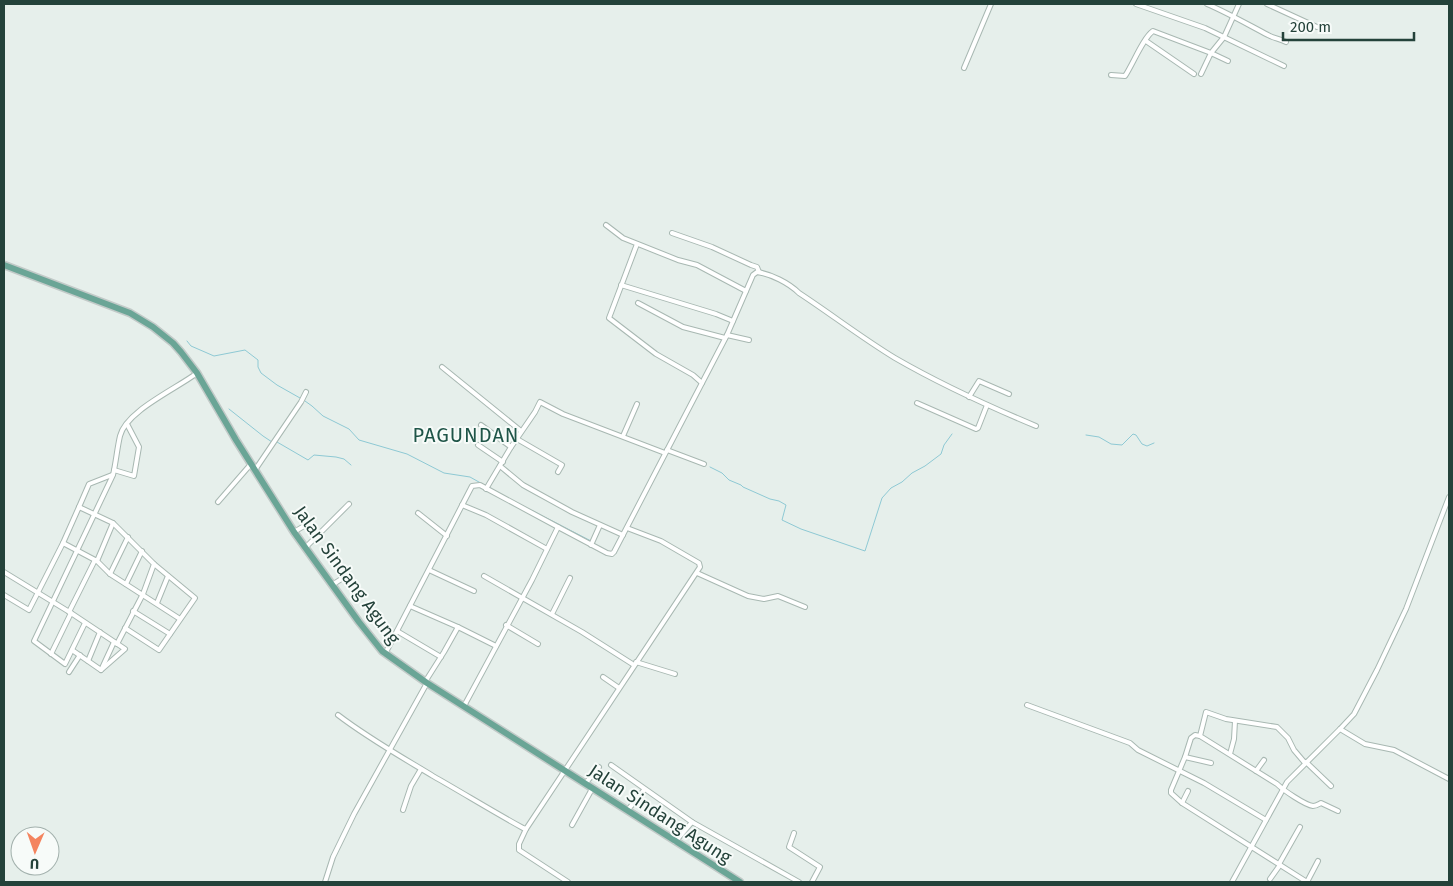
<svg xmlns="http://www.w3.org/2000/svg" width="1453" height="886" font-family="'Fira Sans',sans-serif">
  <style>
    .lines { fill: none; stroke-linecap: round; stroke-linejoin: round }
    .stream { stroke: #8ec9d4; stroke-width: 1 }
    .minor-casing { stroke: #a8b8b2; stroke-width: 6 }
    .primary-casing { stroke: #c2cac8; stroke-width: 9 }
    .minor { stroke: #fff; stroke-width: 4 }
    .primary { stroke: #6aa596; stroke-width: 6 }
    .labels { text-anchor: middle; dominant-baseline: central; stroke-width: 4; stroke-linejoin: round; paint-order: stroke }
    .street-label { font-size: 18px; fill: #24423a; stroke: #f7fbf9 }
    .quarter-label { font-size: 20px; letter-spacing: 1px; fill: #1f5548; stroke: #f7fbf9 }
  </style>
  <rect width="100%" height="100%" fill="#e6efeb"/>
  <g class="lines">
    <!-- stream -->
    <g class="stream">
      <path d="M187,341l4,5 23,10 31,-6 13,10v7l3,6 16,12 23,13"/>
      <path d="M305,401l7,5 11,10 26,13 10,11 48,14 37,19 26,4 16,9"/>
      <path d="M229,409l34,27 9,6"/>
      <path d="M1086,435l13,2 12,7 11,1 11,-11 3,1 6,9 5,2 7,-3"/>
      <path d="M277,442l31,18 6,-5 22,2 8,2 7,6"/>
      <path d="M710,467l12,6 7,7 12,5 2,2 27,12 9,2 7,4 -4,15 19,9 64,22 17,-53 9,-10 11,-6 10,-9 13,-7 16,-12 3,-9 8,-11"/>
      <path d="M533,511l58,30"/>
    </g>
    <defs>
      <g id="minor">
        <path d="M1136,4l69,24 79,38"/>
        <path d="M1207,4c21,9 40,20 61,31 5,3 12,4 18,7"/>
        <path d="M1267,4l50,23"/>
        <path d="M1146,41l48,33"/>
        <path d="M964,68l27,-64"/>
        <path d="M1201,74l10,-21 17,8"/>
        <path d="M1111,75l14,1c8,-12 18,-38 28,-45l58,22 13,-16 15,-33"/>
        <path d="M606,225l17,13 55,22 19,5 49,26"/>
        <path d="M672,233l40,14 39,18 6,2 2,5"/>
        <path d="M637,244l-28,74 47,36 37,21 9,8"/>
        <path d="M621,285l95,29 17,7"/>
        <path d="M638,303l45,24 42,11"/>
        <path d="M727,335l22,5"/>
        <path d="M442,367l79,64"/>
        <path d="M969,397l10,-16 30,13"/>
        <path d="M917,403l59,26 2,-1 9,-23"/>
        <path d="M481,425l30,22"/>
        <path d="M623,436l14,-32"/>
        <path d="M517,439l45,26 -4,7"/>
        <path d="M478,445l25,17"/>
        <path d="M667,450l37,14"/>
        <path d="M500,466l23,19 49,27 51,23"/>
        <path d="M114,470l20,6 5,-29 -12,-23"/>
        <path d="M255,470l46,-68 5,-10"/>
        <path d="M486,489l25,-42 24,-35 5,-10 23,12 102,39"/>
        <path d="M218,502l33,-38"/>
        <path d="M462,505l24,10 61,34"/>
        <path d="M79,507l10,-23 23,-9"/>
        <path d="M418,513l29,23"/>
        <path d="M294,532l10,-6"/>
        <path d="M63,543l16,-36 34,16 41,41 -11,30 -26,50"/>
        <path d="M591,545l9,-20"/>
        <path d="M305,548l44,-44"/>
        <path d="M97,561l16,-38"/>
        <path d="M429,570l45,21"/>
        <path d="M4,572l67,41 54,36 -24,21"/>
        <path d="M697,573l51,23 16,3 14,-3 27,11"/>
        <path d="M110,574l18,-37"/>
        <path d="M484,576l98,56 52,33"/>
        <path d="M126,584l16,-33"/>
        <path d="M332,585l14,-9"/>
        <path d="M4,595l25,15 34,-67 34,18 13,13 70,45"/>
        <path d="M157,603l11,-27"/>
        <path d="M410,606l48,21"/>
        <path d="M133,611l37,23"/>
        <path d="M69,612l26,-52"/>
        <path d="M552,614l18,-36"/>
        <path d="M85,623l-20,41 -31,-23 79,-166c3,-13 4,-26 7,-39 6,-25 56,-47 77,-63"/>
        <path d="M506,625l32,19"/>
        <path d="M125,628l34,22 36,-52 -41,-34"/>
        <path d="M397,631l44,26"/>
        <path d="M72,650l29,20"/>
        <path d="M51,654l20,-41"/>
        <path d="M385,654l87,-168 8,-1 78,42"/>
        <path d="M88,661l12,-29"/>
        <path d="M636,662l39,12"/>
        <path d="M102,668l12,-26"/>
        <path d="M69,672l11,-17"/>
        <path d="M603,677l16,11"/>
        <path d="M425,682l19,-30 14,-25 38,19"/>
        <path d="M1027,705l103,38 8,7 66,33 62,37"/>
        <path d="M464,706l68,-126 26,-53 49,26 5,1 2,-2 113,-217 26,-60 4,-3c14,2 32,11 42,21 32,21 63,45 96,65 45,26 93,48 141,68"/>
        <path d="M338,715c30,23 62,41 95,61 30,17 59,35 90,52l3,1 174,-262 -1,-4 -38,-22 -34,-13"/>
        <path d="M1340,729l25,15 29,6 55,29"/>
        <path d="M1200,736l-5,-1 -4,3 -6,19 -14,33v3l11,10 125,79"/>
        <path d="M1230,754l4,-15 1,-18"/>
        <path d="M1185,757l26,6"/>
        <path d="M1306,762l25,24"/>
        <path d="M1305,763l-11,-13 -6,-12 -11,-11 -51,-8 -20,-7 -6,24 77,48c6,6 28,21 36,22 3,0 6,-2 8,-3l17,8"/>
        <path d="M611,765l81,57"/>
        <path d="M1256,771l8,-11"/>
        <path d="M585,784l14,-17"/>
        <path d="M1182,803l6,-12"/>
        <path d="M403,810l8,-24 10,-17"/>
        <path d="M627,811l17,-21"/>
        <path d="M572,825l20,-36"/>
        <path d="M526,829l-7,15v6l49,32"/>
        <path d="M794,833l-5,14 31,20 -8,15"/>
        <path d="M675,842l17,-20 107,60"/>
        <path d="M1279,864l21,-37"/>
        <path d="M1270,879l10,-14"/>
        <path d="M325,882l8,-25 21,-43 73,-131"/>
        <path d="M1232,882l55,-100 53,-53 14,-15 23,-44 29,-61 43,-112"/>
        <path d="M1307,882l11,-21"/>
      </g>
      <path id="primary" d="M4,265l126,48 23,14 20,16 8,9 16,21 39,67 58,92 65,90 23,29 45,32 313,199"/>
    </defs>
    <!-- minor casing -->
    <use href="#minor" class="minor-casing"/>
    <!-- primary casing -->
    <use href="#primary" class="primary-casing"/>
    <!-- minor -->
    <use href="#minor" class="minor"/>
    <!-- primary -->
    <use href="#primary" class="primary"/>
  </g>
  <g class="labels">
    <!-- street labels -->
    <g class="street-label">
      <text transform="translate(347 575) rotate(54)">Jalan Sindang Agung</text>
      <text transform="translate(660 814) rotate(33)">Jalan Sindang Agung</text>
    </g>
    <!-- quarter labels -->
    <g class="quarter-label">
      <text x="466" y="435">PAGUNDAN</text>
    </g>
  </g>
  <!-- border -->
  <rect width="1453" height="886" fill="none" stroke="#24423a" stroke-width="10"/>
  <!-- north arrow -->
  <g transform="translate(35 851) rotate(182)"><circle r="24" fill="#f7fbf9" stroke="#a3b1ad"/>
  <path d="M0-4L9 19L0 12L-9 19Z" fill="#f4845f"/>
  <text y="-8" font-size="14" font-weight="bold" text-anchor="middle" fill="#24423a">U</text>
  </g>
  <!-- scale -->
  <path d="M1283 32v8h131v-8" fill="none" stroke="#24423a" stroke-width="2.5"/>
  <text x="1290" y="32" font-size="15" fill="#24423a" stroke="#f7fbf9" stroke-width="4" paint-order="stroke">200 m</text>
</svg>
